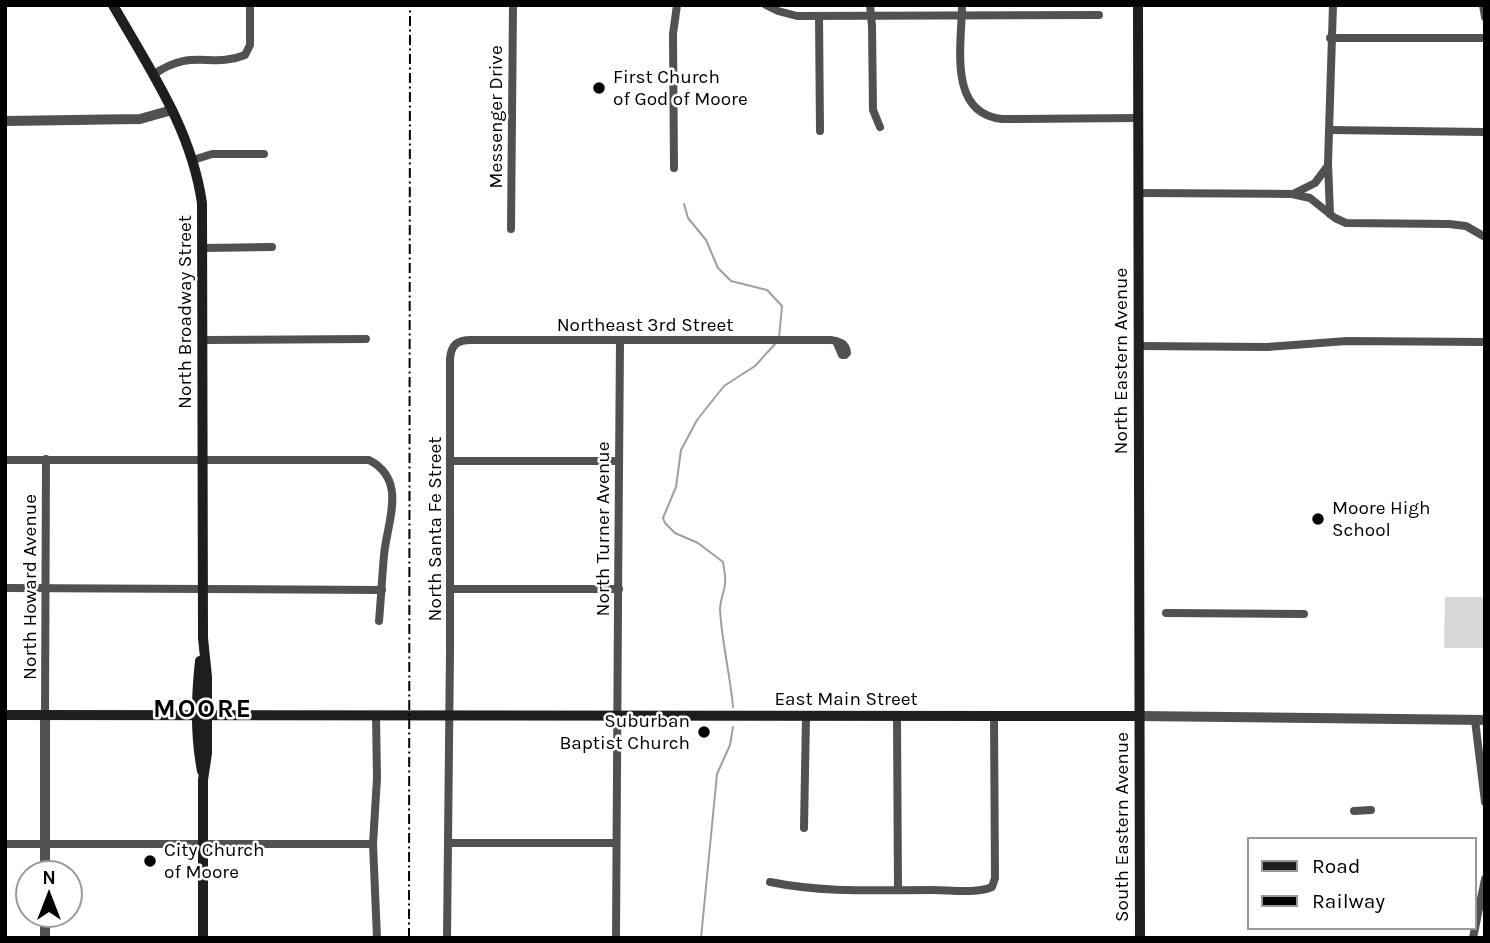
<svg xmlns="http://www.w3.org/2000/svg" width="1490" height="943" font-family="Karla,sans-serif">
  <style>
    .green { fill: #d8d8d8 }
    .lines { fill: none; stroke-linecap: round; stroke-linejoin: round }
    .stream { stroke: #9f9f9f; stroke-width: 2 }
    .minor { stroke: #515151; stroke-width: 8 }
    .tertiary { stroke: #515151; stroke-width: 10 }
    .secondary { stroke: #1e1e1e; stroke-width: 10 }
    .rail { stroke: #000; stroke-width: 2; stroke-dasharray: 10 3.5 2 3.5; stroke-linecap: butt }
    .poi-dot { fill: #000; stroke: #fff; stroke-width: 2.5 }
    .labels { text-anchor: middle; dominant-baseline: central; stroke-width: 5; stroke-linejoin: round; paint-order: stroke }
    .poi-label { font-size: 19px; fill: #000; stroke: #fff; text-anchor: start }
    .street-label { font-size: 19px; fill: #000; stroke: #fff }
    .district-label { font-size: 26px; font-weight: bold; letter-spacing: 2px; fill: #000; stroke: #fff }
  </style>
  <rect width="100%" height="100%" fill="#fff"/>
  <!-- green -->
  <path class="green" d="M1445,597h40v51h-41z"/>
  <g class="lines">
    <!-- stream -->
    <g class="stream">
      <path d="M684,204l4,14 18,22 12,28 13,13 36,9 15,16 -3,32"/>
      <path d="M733,707c-3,-33 -11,-64 -13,-97 0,-10 4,-17 5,-26 1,-7 -1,-15 -2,-22l-25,-19 -23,-10 -10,-10 -2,-5 13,-31 5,-37 16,-30 27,-34 31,-20 21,-23"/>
      <path d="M701,938l16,-164 13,-29 3,-18"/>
    </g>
    <!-- minor -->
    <g class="minor">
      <path d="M766,5l12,6 19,5 302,-1"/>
      <path d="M870,5l2,21 1,84 7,17"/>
      <path d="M962,5c0,39 -15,108 40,114l136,-1"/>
      <path d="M1483,5l2,12"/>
      <path d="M819,16l1,115"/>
      <path d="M1330,38h155"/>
      <path d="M153,75c39,-28 58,-6 92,-20l5,-10v-40"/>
      <path d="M1330,130l155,2"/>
      <path d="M193,160l19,-6h52"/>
      <path d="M674,168l-1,-134 4,-29"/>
      <path d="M1139,193l153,1 18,4 25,20 11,5 103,1 17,2 19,11"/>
      <path d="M1295,193l20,-10 12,-16"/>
      <path d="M1330,214l-2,-51 5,-158"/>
      <path d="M511,229l2,-224"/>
      <path d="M203,248l69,-1"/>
      <path d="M203,340l163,-1"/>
      <path d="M1138,346l129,1 80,-6 138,1"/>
      <path d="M5,460h364c39,20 18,62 15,95 -2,22 -3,44 -5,66"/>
      <path d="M451,461h168"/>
      <path d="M5,588l377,2"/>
      <path d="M450,589h169"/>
      <path d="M1166,613l138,1"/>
      <path d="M45,715l1,-256"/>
      <path d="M376,716l1,62 -4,66 4,94"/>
      <path d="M897,717l1,173"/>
      <path d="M1475,720l10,82"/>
      <path d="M1354,811l17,-1"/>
      <path d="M804,828l2,-111"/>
      <path d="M448,843h168"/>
      <path d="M5,844h368"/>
      <path d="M770,882c54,11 108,8 163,8 18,0 42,4 59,-3l3,-9 -1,-161"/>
      <path d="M447,938l3,-287v-292c1,-14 7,-19 21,-19h360c9,2 15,3 16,13l-2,2h-3l-6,-14"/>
      <path d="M616,938c0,-199 3,-398 4,-597"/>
      <path d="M1473,938l12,-59"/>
    </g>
    <!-- tertiary -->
    <g class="tertiary">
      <path d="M5,121l135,-2 32,-9"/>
      <path d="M45,715v158"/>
      <path d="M1139,716l346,4"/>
      <path d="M45,938v-23"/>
    </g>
    <!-- secondary -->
    <g class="secondary">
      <path d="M113,5c37,65 78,123 89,198l1,435 4,39v76l-4,27v158"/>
      <path d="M1138,5l2,933"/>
      <path d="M200,661c-4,36 -5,74 2,110"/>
      <path d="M5,715l1134,1"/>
    </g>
    <!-- rail -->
    <path class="rail" d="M409,938l1,-933"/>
  </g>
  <!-- markers -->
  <g class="poi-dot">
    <circle cx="599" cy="88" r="7"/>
    <circle cx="1318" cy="519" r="7"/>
    <circle cx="704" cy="732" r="7"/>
    <circle cx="150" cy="861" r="7"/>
  </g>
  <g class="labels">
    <!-- poi labels -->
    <g class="poi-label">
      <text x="613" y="77">First Church<tspan x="613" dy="22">of God of Moore</tspan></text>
      <text x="1332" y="508">Moore High<tspan x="1332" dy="22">School</tspan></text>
      <text x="690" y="721" text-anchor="end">Suburban<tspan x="690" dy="22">Baptist Church</tspan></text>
      <text x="164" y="850">City Church<tspan x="164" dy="22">of Moore</tspan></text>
    </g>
    <!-- street labels -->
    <g class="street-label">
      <text transform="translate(496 117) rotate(-90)">Messenger Drive</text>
      <text transform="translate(185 312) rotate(-90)">North Broadway Street</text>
      <text x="645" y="325">Northeast 3rd Street</text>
      <text transform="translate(1121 361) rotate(-90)">North Eastern Avenue</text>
      <text transform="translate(435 529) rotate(-90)">North Santa Fe Street</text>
      <text transform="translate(603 529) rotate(-90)">North Turner Avenue</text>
      <text transform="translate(30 587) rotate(-90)">North Howard Avenue</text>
      <text x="846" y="699">East Main Street</text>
      <text transform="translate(1122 827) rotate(-90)">South Eastern Avenue</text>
    </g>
    <!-- district labels -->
    <g class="district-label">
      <text x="203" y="708">MOORE</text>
    </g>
  </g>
  <!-- border -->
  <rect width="1490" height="943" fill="none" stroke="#000000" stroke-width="14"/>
  <!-- legend -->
  <rect x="1248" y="838" width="228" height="91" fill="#ffffff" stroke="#999999" stroke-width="2"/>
  <rect x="1262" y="861" width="35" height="10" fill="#1e1e1e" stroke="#999999" stroke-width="2"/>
  <text x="1312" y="873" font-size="21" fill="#000000">Road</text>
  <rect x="1262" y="896" width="35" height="10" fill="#000000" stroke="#999999" stroke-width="2"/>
  <text x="1312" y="908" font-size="21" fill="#000000">Railway</text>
  <!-- north arrow -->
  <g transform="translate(49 894)"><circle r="33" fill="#ffffff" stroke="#999999" stroke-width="2"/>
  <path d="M0-5L12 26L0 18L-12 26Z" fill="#000000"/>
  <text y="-10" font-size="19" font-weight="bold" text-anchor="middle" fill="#000000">N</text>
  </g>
</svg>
